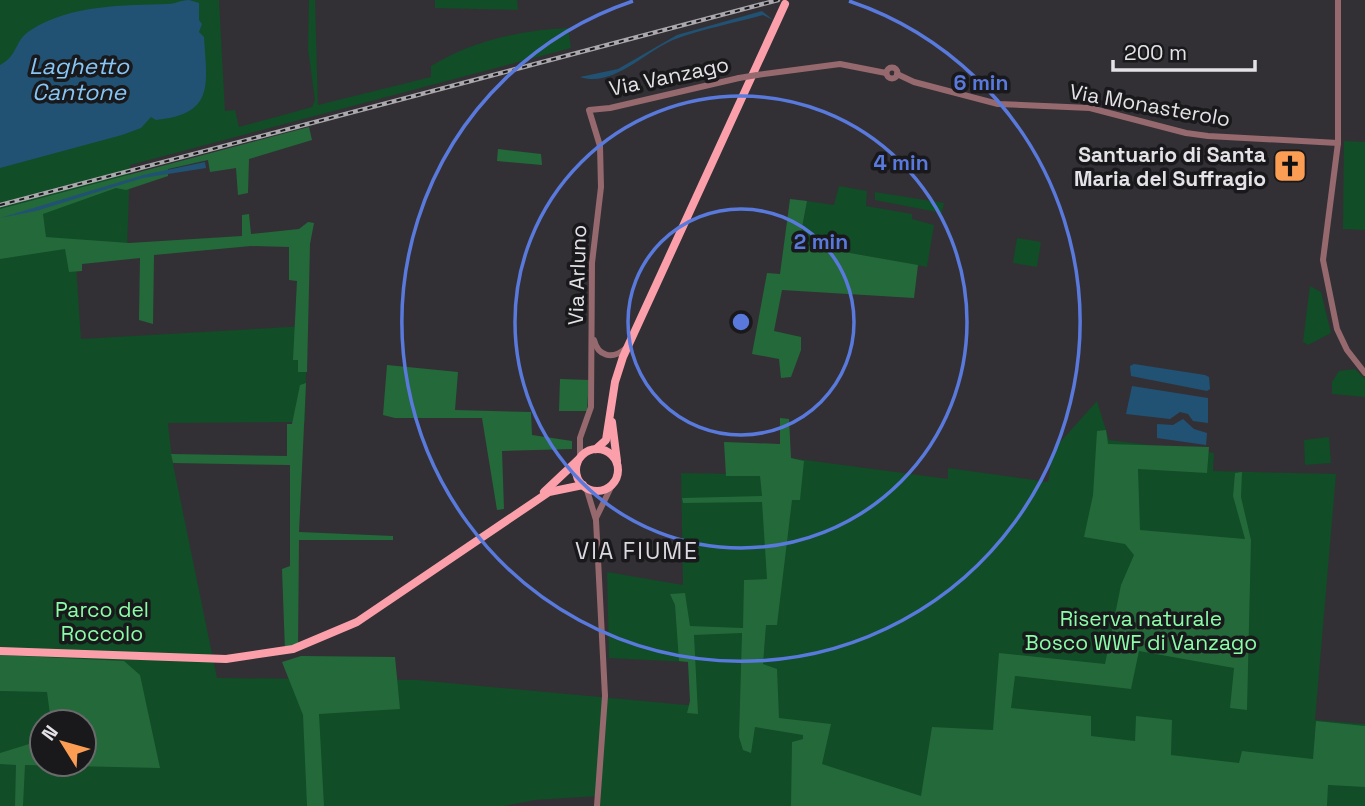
<svg xmlns="http://www.w3.org/2000/svg" width="1365" height="806" font-family="'Space Grotesk',sans-serif">
  <style>
    .green { fill: #114d26; fill-rule: evenodd }
    .forest { fill: #24693a }
    .water { fill: #215274 }
    .lines { fill: none; stroke-linecap: round; stroke-linejoin: round }
    .minor { stroke: #96696e; stroke-width: 6 }
    .major { stroke: #fba0ab; stroke-width: 8 }
    .rail-casing { stroke: #aaa8ad; stroke-width: 4.5 }
    .rail { stroke: #19181b; stroke-width: 2; stroke-dasharray: 5; stroke-linecap: butt }
    .minor-bridge { stroke: #96696e; stroke-width: 6 }
    .ring { fill: none; stroke: #597adc; stroke-width: 3.5 }
    .labels { text-anchor: middle; dominant-baseline: central; stroke-width: 7; stroke-linejoin: round; paint-order: stroke }
    .street-label { font-size: 21px; fill: #e4e2e6; stroke: #19181b }
    .poi-label { font-size: 21px; font-weight: bold; fill: #e4e2e6; stroke: #19181b; text-anchor: end }
    .park-label { font-size: 21px; fill: #8afda8; stroke: #19181b }
    .water-label { font-size: 23px; font-style: italic; fill: #86c6f6; stroke: #19181b }
    .neighbourhood-label { font-size: 23px; letter-spacing: 2px; fill: #dcd9e0; stroke: #19181b }
    .centre { fill: #597adc; stroke: #19181b; stroke-width: 3.5 }
    .ring-label { font-size: 21px; text-anchor: middle; font-weight: bold; fill: #597adc; stroke: #19181b; stroke-width: 7; stroke-linejoin: round; paint-order: stroke }
  </style>
  <rect width="100%" height="100%" fill="#323035"/>
  <!-- green -->
  <g class="green">
    <path d="M0,0h219l6,111 10,-1 4,17 73,-20 3,-7 -7,-51 1,-49h6l3,105 113,-28v-11c41,-25 89,-36 137,-38l3,20 -441,117 -3,84 -52,1 6,89 226,-13 -2,96 -137,1 4,36 45,219 200,2 280,26 -7,-44 -81,-4 -2,-86 76,13 -2,-112 108,2 1,-17 158,21v-11l100,14 5,-32 44,-49 12,39 105,13 -1,18 123,3 -21,246 50,4v82h-765l1,-19 -3,9 -63,4 -31,6h-504zM42,722h42v42h-42z"/>
    <path d="M435,0h82l1,10 -83,-2z"/>
    <path d="M1344,141l21,1v88l-22,-1z"/>
    <path d="M839,186l28,5 -1,15 46,8v5l22,6 -7,42 -128,-23 8,-43 27,4z"/>
    <path d="M875,192l69,11 -2,10 -67,-13z"/>
    <path d="M1017,238l24,4 -4,25 -24,-4z"/>
    <path d="M1310,286l11,6 10,41 -23,12 -5,-3z"/>
    <path d="M1355,369l10,10v18l-33,-3v-12l7,-11z"/>
    <path d="M1329,437l2,26 -26,2 -1,-25z"/>
  </g>
  <!-- forest -->
  <g class="forest">
    <path d="M309,127l3,13 -63,19 -1,34 -10,2 -2,-27 -26,4 -2,-12 -40,9v7l-42,14 -10,-2 -73,26 3,23 83,6 113,-7v-21l7,-1 2,20 48,-5 9,-7 6,1 -4,21 -3,128h-9v-12h-5l4,-79 -8,-1v-33l-38,-1 -97,9 -1,69 -14,-4 1,-62 -58,6v7l-13,1 -4,-23 -65,10v-50z"/>
    <path d="M498,149l43,5 1,11 -45,-4z"/>
    <path d="M790,199l17,2 -8,43 119,21 -4,33 -132,-8 -8,41 27,6v13l-10,27 -10,1 -2,-19 -27,-5 15,-81 13,1z"/>
    <path d="M387,365l71,7 -3,38 76,2 1,23 40,6v8l-70,2 2,58 -7,1 -15,-92h-87l-12,-3z"/>
    <path d="M560,379l29,1 -2,31h-28z"/>
    <path d="M306,383l-7,149 94,4v4h-94l-1,107 -13,4 -3,-82 8,-3v-101l-117,-2 -2,-9 116,2v-32h5l8,-39z"/>
    <path d="M780,418l9,1 2,39 13,3 -4,39h-8l-15,125h-11l-3,39 14,5 2,49 52,6 -9,40 99,32 11,-69 61,3 6,-77 106,11 16,-79 13,-30 -9,-11 -41,-7 9,-42 4,-64 9,-1 2,14 101,3 -2,26 -69,-4 2,61 105,9 -12,-43 2,-23 7,-1 -1,25 10,43 -4,170 -17,-2 4,-40 -95,-17 -8,38 -116,-13 -4,32 80,8v20l44,5 1,-25 36,4 -1,35 68,8 3,-12 71,8 3,-38 49,5v61l-37,-2 -1,21h-536l1,-64 11,-3v-4l-48,-8 -4,26 -8,-3 -4,-13 3,-104 -48,2 4,79 -11,-1 3,-12 -2,-39 -9,-1 -4,-56 -5,-11 15,-1 5,33 53,2 1,-48 23,-1 -5,-77 -79,1 -1,-5 80,-2 -2,-20h-34l-2,-34 56,2z"/>
    <path d="M0,655l124,6 16,14 20,93 -135,-3 -2,41h-8l1,-41 -16,-1v-11l42,-13v24h42v-42h-33l-4,-30 -47,-1z"/>
    <path d="M301,656l94,1 5,52 -81,5 5,92h-17l-4,-91 -21,-53z"/>
  </g>
  <!-- water -->
  <g class="water">
    <path d="M189,0l10,3v17l3,4 -3,8 5,5c3,48 11,77 -48,83l-5,-3 -10,11 -19,7 -122,33v-103c19,-10 14,-25 31,-35 38,-25 94,-25 137,-26 7,0 13,-4 21,-4z"/>
    <path d="M762,11l11,9 -10,-5c-29,8 -61,14 -90,25 -29,12 -60,48 -93,37l38,-8 59,-34z"/>
    <path d="M205,162l1,6 -63,10 -107,33 -36,7 143,-43z"/>
    <path d="M1134,364l71,11 4,2 1,12 -3,2 -76,-15 -1,-10z"/>
    <path d="M1132,386l76,12v25l-15,-2 -5,-7 -8,-2 -10,7 -44,-5z"/>
    <path d="M1183,419l11,10 13,4 -1,12 -49,-7v-14l16,1z"/>
  </g>
  <g class="lines">
    <!-- minor -->
    <g class="minor">
      <path d="M1338,0v143l-15,117 14,69 10,21 18,23"/>
      <circle cx="892" cy="73" r="5.5"/>
      <path d="M897,74l17,8 84,22 92,4 96,25 22,3 130,7"/>
      <path d="M757,75l83,-11 46,9"/>
      <path d="M594,340c4,16 18,20 31,9"/>
      <path d="M580,457v-19l11,-31 1,-144 9,-76 -1,-41 -11,-36 21,-2 129,-30"/>
      <path d="M586,487l10,33 9,176 -8,110"/>
      <path d="M596,518l17,-35"/>
    </g>
    <!-- major -->
    <g class="major">
      <path d="M612,422l5,39"/>
      <path d="M596,449l10,-9 9,-58 8,-25 162,-353"/>
      <circle cx="597" cy="470" r="21"/>
      <path d="M544,492l34,-32"/>
      <path d="M0,651l226,8 67,-10 64,-27 192,-130 34,-7"/>
    </g>
    <defs>
      <path id="rail" d="M0,205l778,-205"/>
    </defs>
    <!-- rail casing -->
    <use href="#rail" class="rail-casing"/>
    <!-- rail -->
    <use href="#rail" class="rail"/>
    <!-- minor-bridge -->
    <path class="minor-bridge" d="M739,78l18,-3"/>
  </g>
  <!-- distance rings -->
  <g class="ring">
    <circle cx="741" cy="322" r="113"/>
    <circle cx="741" cy="322" r="226"/>
    <path d="M849 1A339 339 0 1 1 633 1"/>
  </g>
  <!-- icons -->
  <defs>
    <symbol id="church-square" viewBox="-11 -11 22 22"><rect x="-9" y="-9" width="18" height="18" rx="4" fill="#fc9d54" stroke="#19181b"/><path d="M-1.2-6h2.4v3.5h3.3v2.4h-3.3V6h-2.4V-.1h-3.3v-2.4h3.3Z" fill="#111"/></symbol>
  </defs>
  <g fill-rule="evenodd">
    <use href="#church-square" x="1271" y="147" width="38" height="38"/>
  </g>
  <g class="labels">
    <!-- street labels -->
    <g class="street-label">
      <text transform="translate(669 76) rotate(-12)">Via Vanzago</text>
      <text transform="translate(1150 105) rotate(10)">Via Monasterolo</text>
      <text transform="translate(577 275) rotate(-88)">Via Arluno</text>
    </g>
    <!-- poi labels -->
    <g class="poi-label">
      <text x="1266" y="154">Santuario di Santa<tspan x="1266" dy="24">Maria del Suffragio</tspan></text>
    </g>
    <!-- park labels -->
    <g class="park-label">
      <text x="102" y="609">Parco del<tspan x="102" dy="24">Roccolo</tspan></text>
      <text x="1141" y="618">Riserva naturale<tspan x="1141" dy="24">Bosco WWF di Vanzago</tspan></text>
    </g>
    <!-- water labels -->
    <g class="water-label">
      <text x="79" y="66">Laghetto<tspan x="79" dy="26">Cantone</tspan></text>
    </g>
    <!-- neighbourhood labels -->
    <g class="neighbourhood-label">
      <text x="637" y="551">VIA FIUME</text>
    </g>
  </g>
  <circle cx="741" cy="322" r="10" class="centre"/>
  <g class="ring-label">
    <text x="981" y="90">6 min</text>
    <text x="901" y="170">4 min</text>
    <text x="821" y="249">2 min</text>
  </g>
  <!-- north arrow -->
  <g transform="translate(63 743) rotate(307)"><circle r="33" fill="#19181b" stroke="#6a696c" stroke-width="2"/>
  <path d="M0-5L12 26L0 18L-12 26Z" fill="#fc9d54"/>
  <text y="-10" font-size="19" font-weight="bold" text-anchor="middle" fill="#e4e2e6">N</text>
  </g>
  <!-- scale -->
  <path d="M1113 60v10h142v-10" fill="none" stroke="#e4e2e6" stroke-width="3.5"/>
  <text x="1124" y="60" font-size="21" fill="#e4e2e6" stroke="#19181b" stroke-width="5" paint-order="stroke">200 m</text>
</svg>
